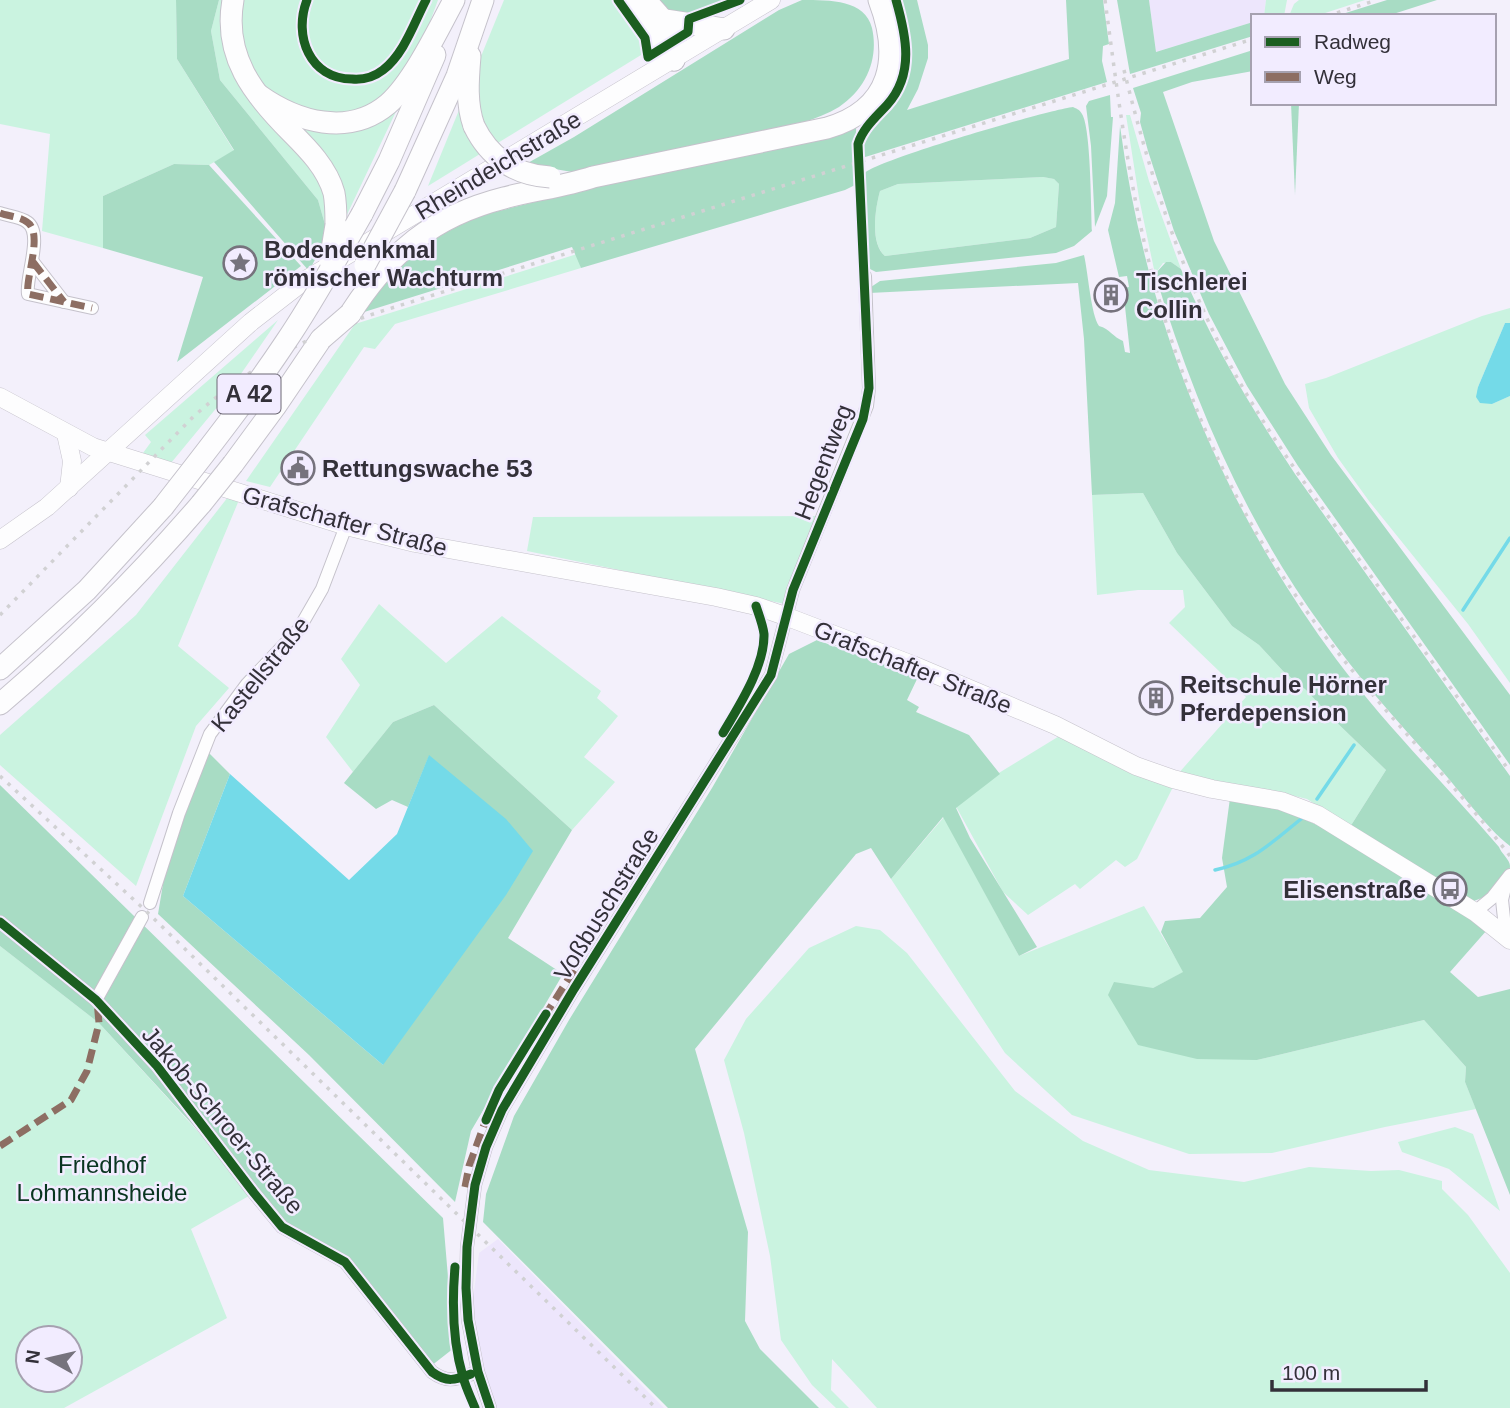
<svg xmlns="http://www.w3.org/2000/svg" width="1510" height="1408" font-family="Arial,sans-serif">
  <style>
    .built { fill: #ede6fc }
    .green { fill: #caf3e0; fill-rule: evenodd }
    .forest { fill: #a8dcc4; fill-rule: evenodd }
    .water { fill: #74dae8 }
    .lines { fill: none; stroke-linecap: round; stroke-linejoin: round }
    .stream { stroke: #74dae8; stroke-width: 3.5 }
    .street-casing { stroke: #c5c2cb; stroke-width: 14 }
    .secondary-casing { stroke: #c5c2cb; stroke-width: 19 }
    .highway-casing { stroke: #c5c2cb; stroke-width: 23 }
    .street { stroke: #fdfdfe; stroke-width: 12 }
    .secondary { stroke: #fdfdfe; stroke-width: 18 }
    .highway { stroke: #fdfdfe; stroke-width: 21 }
    .rail { stroke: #d1d1d3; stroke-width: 3.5; stroke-dasharray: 3.5 7; stroke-linecap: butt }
    .highway-bridge-casing { stroke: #c5c2cb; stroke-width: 23; stroke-linecap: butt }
    .highway-bridge { stroke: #fdfdfe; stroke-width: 21 }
    .quiet { stroke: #8d6e63; stroke-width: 7; stroke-dasharray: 14 7; stroke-linecap: butt }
    .cycleway-casing { stroke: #f2ecff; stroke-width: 13 }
    .cycleway { stroke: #1b5e20; stroke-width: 9 }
    .labels { text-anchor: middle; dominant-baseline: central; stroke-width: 5; stroke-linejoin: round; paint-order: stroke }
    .shield { fill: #f2ecff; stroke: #6c6874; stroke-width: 2 }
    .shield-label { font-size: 23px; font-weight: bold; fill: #333039 }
    .street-label { font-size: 24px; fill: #333039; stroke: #f2ecff }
    .poi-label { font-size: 24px; font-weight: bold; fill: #333039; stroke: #f2ecff; text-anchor: start }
    .park-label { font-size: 24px; fill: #093520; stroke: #f2ecff }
  </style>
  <rect width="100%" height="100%" fill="#f3f0fb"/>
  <!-- built -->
  <g class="built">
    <path d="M1149,0h117l-2,16h-11v6l-97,30z"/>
    <path d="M498,1239l166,169h-167l-10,-25 -15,-77 7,-53z"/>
  </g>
  <!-- green -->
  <g class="green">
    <path d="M0,0h176l1,59 57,92 -25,14 -35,-1 -71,32v52l-61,-17 8,-97 -50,-10z"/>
    <path d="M219,0h219l-37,101 -58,122 -15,12 -10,-35 -98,-120 -9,-49z"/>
    <path d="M504,0h108l30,41 -1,14 -213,131z"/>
    <path d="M1266,0h21l-3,16h-20z"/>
    <path d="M1299,0h66l-49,16h-27l5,-12z"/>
    <path d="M1126,115h4l19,66 32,88 -10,-7 -8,1 -8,11 -16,-76z"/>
    <path d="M1043,177l11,2 5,5 -3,43 -26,11 -145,18c-15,-13 -10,-47 -5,-65l18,-7z"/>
    <path d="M577,254l4,14 -186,56 -20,25 -11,-2 -94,140 -24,-6 109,-157z"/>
    <path d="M1510,308v15h-5l-27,64 14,17 18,-8v287l-42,-59 -99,-123 -31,-43 -29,-50 -4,-24 21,-6 156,-62z"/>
    <path d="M278,320l-55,80 -52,63 -22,-6 -6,-4 8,-11 -6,-7z"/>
    <path d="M1143,493l34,60 55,73 27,19 24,26 23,19 25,27 55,53 -36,57 -43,-28 -33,-8 -64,-9 -33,-7 69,-78 -77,-74 16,-16 -2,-17h-45l-41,5 -5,-100z"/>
    <path d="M228,497l11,3 -61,146 51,42 -33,38 -60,160 -136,-121v-30l136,-120z"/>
    <path d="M816,516l-31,88 -258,-53 6,-34z"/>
    <path d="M379,604l67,59 56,-47 99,75 -4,7 21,18 -34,41 31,25 -43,48 -138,-125 -41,17 -40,50 -27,-35 34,-52 -19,-26z"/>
    <path d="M1061,735l113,50 -37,74 -12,8 -9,-7 -36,29 -5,-5 -47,31 -25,-23 -50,-91z"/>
    <path d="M944,817l75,139 125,-50 40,66 -31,16 104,72 167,-40 42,47 -1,15 11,27 -91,18 -113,26 -83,1 -117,-39 -67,-62 -114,-174z"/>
    <path d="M856,926l24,4 27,23 108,138 68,50 66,29 95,12 65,-15 62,4 28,-1 43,11v8l26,26 42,58v135h-633l-45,-49 -1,31 18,18h-13l-24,-23 -31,-45 -11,-84 -26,-123 -20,-73 22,-41 63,-71z"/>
    <path d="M0,946l99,77 155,170 -63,36 36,89 -163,90h-64zM28,1338h42v42h-42z"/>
    <path d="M1455,1127l18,7 27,77 -51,-42 -47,-17 -4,-10z"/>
  </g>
  <!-- forest -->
  <g class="forest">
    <path d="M176,0h43l-8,31 9,49 98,120 10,35 -19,36 -95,-109 20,-12 -57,-91z"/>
    <path d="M652,0h84l-43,16 -6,5z"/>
    <path d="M802,0c29,0 63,0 70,28 7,31 -6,61 -33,79 -28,17 -65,22 -97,29 -47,11 -95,21 -142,31l-28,5 -46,-8 48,-27 205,-127z"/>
    <path d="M898,0h19l11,45v13l-10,31 -11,21 162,-51 -3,-59h37l6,44 -6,2 -1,15 5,21 -245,76 1,-23 26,-24 15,-30 5,-31 -4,-29z"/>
    <path d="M1117,0h32l7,52 97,-30v14l-123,38z"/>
    <path d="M1387,0h50l-50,16h-51z"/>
    <path d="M1253,50v21l-61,11 -29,10 51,149 71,143 46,71 179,240v70l-212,-299 -51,-80 -38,-72 -35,-83 -26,-80 -8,-29 1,-9 -8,-25z"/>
    <path d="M1110,95l1,22h2l-6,79 -12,31 -4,-81 -5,-40 3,-5z"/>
    <path d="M1291,103h8l-4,92z"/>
    <path d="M1073,107c4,2 6,2 9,7 9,14 9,96 10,117l-18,15 -18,7 -180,19 -10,-5 -6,-79c1,-5 1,-11 5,-15 12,-13 183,-63 208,-66zM1043,177l11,2 5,5 -3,43 -26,11 -145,18c-15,-12 -10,-47 -5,-65l18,-7z"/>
    <path d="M856,123l1,61 -12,6 -264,78 -9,-21 -211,66 19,-27 43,-42 55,-28z"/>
    <path d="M1120,126c26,194 99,375 216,533 49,66 109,125 163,188 2,6 11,13 11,19 0,16 -23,31 -36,35l-124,-74 36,-57 -55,-53 -25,-27 -23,-19 -24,-26 -27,-19 -55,-73 -34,-60 -51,2 -8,-156 -6,-56 -209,10 2,-6 9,-6 176,-18 28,-8c4,17 7,60 15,71 11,3 14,11 24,15l2,11 5,1 -7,-65 6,-1 -2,-11 -8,1 -11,-47 7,-27z"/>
    <path d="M174,164l35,1 92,101 -124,96 26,-85 -100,-29v-52z"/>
    <path d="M1166,262h5l10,7c30,73 71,140 114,205l215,302v70c-24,-18 -53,-59 -75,-83 -39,-43 -78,-87 -112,-135 -78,-107 -130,-228 -168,-354z"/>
    <path d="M817,640l101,37 -11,23 12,7 -3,5 53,23 31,39 -44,34 14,30 67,109 -18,9 -76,-139 -52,62 -20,-31 -15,6 -161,195 53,183 -3,89 15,28 59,59h-151l-185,-186 3,-28 28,-78 55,-96 143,-232 77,-134z"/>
    <path d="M434,705l138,125 -64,108 55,36 -92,157 -16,71 -146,-147 -151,-141 7,-42 42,-121 23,23 -47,122 200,169 46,-309 -21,51 -16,-7 -16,9 -32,-26 49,-61z"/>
    <path d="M0,785l443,433 11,130 -23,18 -84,-106 -63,-36 -185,-201 -99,-77z"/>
    <path d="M1230,798l43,7 66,30 148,95 -37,42 28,25 32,-8v206l-45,-113 1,-15 -42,-47 -167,40 -60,-1 -59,-14 -30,-50 6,-13 39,6 30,-16 -22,-40 4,-11 35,-3 27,-31 -5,-29z"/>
  </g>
  <!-- water -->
  <g class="water">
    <path d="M1505,323h5v73l-18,8 -12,-1 -4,-6 2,-10z"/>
    <path d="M429,755l77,64 27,32 -27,44 -123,170 -200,-169 47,-122 119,106 48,-46z"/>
  </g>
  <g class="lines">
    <!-- stream -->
    <g class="stream">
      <path d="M1463,610l47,-72"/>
      <path d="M1317,799l37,-54"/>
      <path d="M1215,870c38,-8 56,-27 86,-51"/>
    </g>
    <defs>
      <g id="street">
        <path d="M0,213c8,3 21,4 27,9 17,11 -2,56 1,72l64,14"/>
        <path d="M33,262l31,40"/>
        <path d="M1506,883l-4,17 4,37"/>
        <path d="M150,903l29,-90 31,-79 37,-50 52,-55 23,-40 24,-63"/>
        <path d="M1475,912l17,-14 18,-23"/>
        <path d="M0,922l96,78 61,66 97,127 28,34 63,35 87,110c18,13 27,6 46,0"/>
        <path d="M96,1000l46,-83"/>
        <path d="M490,1408l-12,-36 -10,-52 -2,-32 1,-41 8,-62 11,-38 16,-37 72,-121 197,-314 22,-85 74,-184 2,-18 -4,-112"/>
      </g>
      <g id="secondary">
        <path d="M0,397l93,50 253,79 69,17 301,54 40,9 29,10 128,49 142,60 81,41 37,13 39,10 69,12 37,14 157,97 35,28"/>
        <path d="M66,434l6,27 -3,27"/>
        <path d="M0,540l47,-33 204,-185 53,-41 467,-281"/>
      </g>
      <g id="highway">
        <path d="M233,0c-10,56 20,94 58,132 17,17 36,36 43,61 2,10 2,21 2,32"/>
        <path d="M631,0l32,48 11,12"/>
        <path d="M645,0c21,22 29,29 29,60"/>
        <path d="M665,20l59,9"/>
        <path d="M470,56c-2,24 -4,48 4,70"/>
        <path d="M259,95c38,27 90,42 129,9 25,-22 50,-74 66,-104"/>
        <path d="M405,191l52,-115 26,-76"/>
        <path d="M362,214l27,-53 46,-106"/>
        <path d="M350,314c39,-61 83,-98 154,-116 29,-8 59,-11 89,-21l234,-49c65,-19 74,-70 52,-128"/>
        <path d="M233,464l42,-57 46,-68"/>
        <path d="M0,669l87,-79 76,-83"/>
        <path d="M0,704c72,-61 139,-128 201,-200"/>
      </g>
    </defs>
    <!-- street casing -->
    <use href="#street" class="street-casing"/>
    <!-- secondary casing -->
    <use href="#secondary" class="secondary-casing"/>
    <!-- highway casing -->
    <use href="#highway" class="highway-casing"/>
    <!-- street -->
    <use href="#street" class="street"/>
    <!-- secondary -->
    <use href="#secondary" class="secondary"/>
    <!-- highway -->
    <use href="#highway" class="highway"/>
    <!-- rail -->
    <g class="rail">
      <path d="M1105,0c12,89 23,179 45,266 29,114 76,227 142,324 64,96 148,175 218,266"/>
      <path d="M1327,16l50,-16"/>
      <path d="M1124,70c25,102 56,200 105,293 35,65 79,125 122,185 53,75 107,149 159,224"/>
      <path d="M0,615l193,-198c58,-52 113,-80 186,-105l874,-273"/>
      <path d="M0,776l146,135 510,497"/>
    </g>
    <defs>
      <g id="highway-bridge">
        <path d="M474,126c15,31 41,49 76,51"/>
        <path d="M330,261l6,-36"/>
        <path d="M365,265l40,-74"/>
        <path d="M321,339l29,-25"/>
        <path d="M201,504l32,-40"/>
        <path d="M163,507c42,-54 84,-107 122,-164 28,-41 52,-85 77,-129"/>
      </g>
    </defs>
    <!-- highway-bridge casing -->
    <use href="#highway-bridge" class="highway-bridge-casing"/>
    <!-- highway-bridge -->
    <use href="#highway-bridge" class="highway-bridge"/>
    <!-- quiet -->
    <g class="quiet">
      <path d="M0,213c8,3 21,4 27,9 17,11 -2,56 1,72l64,14"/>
      <path d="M33,262l31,40"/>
      <path d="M544,1017l30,-47"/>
      <path d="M0,1146l71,-46 16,-29 12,-48 -2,-22"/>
      <path d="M465,1187l4,-21 19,-52"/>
    </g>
    <defs>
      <g id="cycleway">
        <path d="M307,0c-14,36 3,79 45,79 12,1 22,-2 31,-9 21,-16 31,-47 43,-70"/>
        <path d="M618,0l27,38 3,19 40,-25 1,-13 51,-19"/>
        <path d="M723,733c16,-27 42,-67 41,-99 -1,-9 -5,-19 -8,-28"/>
        <path d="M0,922l96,78 61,66 97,127 28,34 63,35 87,110c15,11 23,8 39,2"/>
        <path d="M486,1120l13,-30 47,-76"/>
        <path d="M455,1267c-3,35 -2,76 8,110 3,11 8,21 12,31"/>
        <path d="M490,1408l-12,-36 -10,-52 -2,-32 1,-41 8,-62 11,-38 16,-37 72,-121 197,-314 22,-85 70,-171 6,-31 -11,-244c5,-16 18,-27 29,-39 28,-31 19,-70 9,-105"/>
      </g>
    </defs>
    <!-- cycleway casing -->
    <use href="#cycleway" class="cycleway-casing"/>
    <!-- cycleway -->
    <use href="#cycleway" class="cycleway"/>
  </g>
  <!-- icons -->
  <defs>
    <symbol id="sight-ring" viewBox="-11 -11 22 22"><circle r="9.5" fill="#f2ecff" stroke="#76737d" stroke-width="1.5"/><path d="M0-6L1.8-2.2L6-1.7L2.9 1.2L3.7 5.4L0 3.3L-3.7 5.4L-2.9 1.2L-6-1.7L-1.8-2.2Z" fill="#76737d"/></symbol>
    <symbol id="building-ring" viewBox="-11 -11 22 22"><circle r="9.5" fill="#f2ecff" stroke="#76737d" stroke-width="1.5"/><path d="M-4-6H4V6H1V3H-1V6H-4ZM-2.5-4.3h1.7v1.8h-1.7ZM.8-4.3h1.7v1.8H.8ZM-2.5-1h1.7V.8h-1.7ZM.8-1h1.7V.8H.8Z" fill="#76737d"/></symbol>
    <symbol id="civic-ring" viewBox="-11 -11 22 22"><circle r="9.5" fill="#f2ecff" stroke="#76737d" stroke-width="1.5"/><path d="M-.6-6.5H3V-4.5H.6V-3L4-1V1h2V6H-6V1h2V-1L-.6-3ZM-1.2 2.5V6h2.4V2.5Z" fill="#76737d"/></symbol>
    <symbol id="bus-ring" viewBox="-11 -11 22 22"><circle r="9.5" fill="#f2ecff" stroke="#76737d" stroke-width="1.5"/><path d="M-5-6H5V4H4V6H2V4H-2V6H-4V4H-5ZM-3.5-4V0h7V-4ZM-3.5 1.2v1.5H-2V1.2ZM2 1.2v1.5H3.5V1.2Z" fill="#76737d"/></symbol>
  </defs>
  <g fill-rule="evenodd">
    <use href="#sight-ring" x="221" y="244" width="38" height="38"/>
    <use href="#building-ring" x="1092" y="276" width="38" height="38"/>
    <use href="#civic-ring" x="279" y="449" width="38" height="38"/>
    <use href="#building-ring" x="1137" y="679" width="38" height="38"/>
    <use href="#bus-ring" x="1431" y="870" width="38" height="38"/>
  </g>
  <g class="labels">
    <!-- shield labels -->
    <rect class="shield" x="217.5" y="374.5" width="63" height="39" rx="5"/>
    <g class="shield-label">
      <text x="249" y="394">A 42</text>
    </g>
    <!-- street labels -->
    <g class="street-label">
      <text transform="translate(498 165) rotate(-31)">Rheindeichstraße</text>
      <text transform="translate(823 462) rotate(-69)">Hegentweg</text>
      <text transform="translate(345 521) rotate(15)">Grafschafter Straße</text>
      <text transform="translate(913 667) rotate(22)">Grafschafter Straße</text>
      <text transform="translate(260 674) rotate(-51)">Kastellstraße</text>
      <text transform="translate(606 904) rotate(-58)">Voßbuschstraße</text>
      <text transform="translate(223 1120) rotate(50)">Jakob-Schroer-Straße</text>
    </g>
    <!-- poi labels -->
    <g class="poi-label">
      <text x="264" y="249">Bodendenkmal<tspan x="264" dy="28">römischer Wachturm</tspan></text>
      <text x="1136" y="281">Tischlerei<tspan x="1136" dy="28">Collin</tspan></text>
      <text x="322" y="468">Rettungswache 53</text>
      <text x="1180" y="684">Reitschule Hörner<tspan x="1180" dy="28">Pferdepension</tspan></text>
      <text x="1426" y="889" text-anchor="end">Elisenstraße</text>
    </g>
    <!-- park labels -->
    <g class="park-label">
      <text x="102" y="1164">Friedhof<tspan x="102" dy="28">Lohmannsheide</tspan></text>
    </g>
  </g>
  <!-- legend -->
  <rect x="1251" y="14" width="245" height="91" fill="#f2ecff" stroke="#a6a1b0" stroke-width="2"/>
  <rect x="1265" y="37" width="35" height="10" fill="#1b5e20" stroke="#a6a1b0" stroke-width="2"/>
  <text x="1314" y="49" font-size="21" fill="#333039">Radweg</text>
  <rect x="1265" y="72" width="35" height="10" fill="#8d6e63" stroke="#a6a1b0" stroke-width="2"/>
  <text x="1314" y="84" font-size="21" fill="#333039">Weg</text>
  <!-- north arrow -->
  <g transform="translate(49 1359) rotate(278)"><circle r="33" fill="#f2ecff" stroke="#a6a1b0" stroke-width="2"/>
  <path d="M0-5L12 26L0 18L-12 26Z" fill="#76737d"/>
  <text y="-10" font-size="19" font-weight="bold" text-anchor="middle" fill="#333039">N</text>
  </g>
  <!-- scale -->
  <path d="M1272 1380v10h154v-10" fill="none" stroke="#333039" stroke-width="3.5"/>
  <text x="1282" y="1380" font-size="21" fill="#333039" stroke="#f2ecff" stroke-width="5" paint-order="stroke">100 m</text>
</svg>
